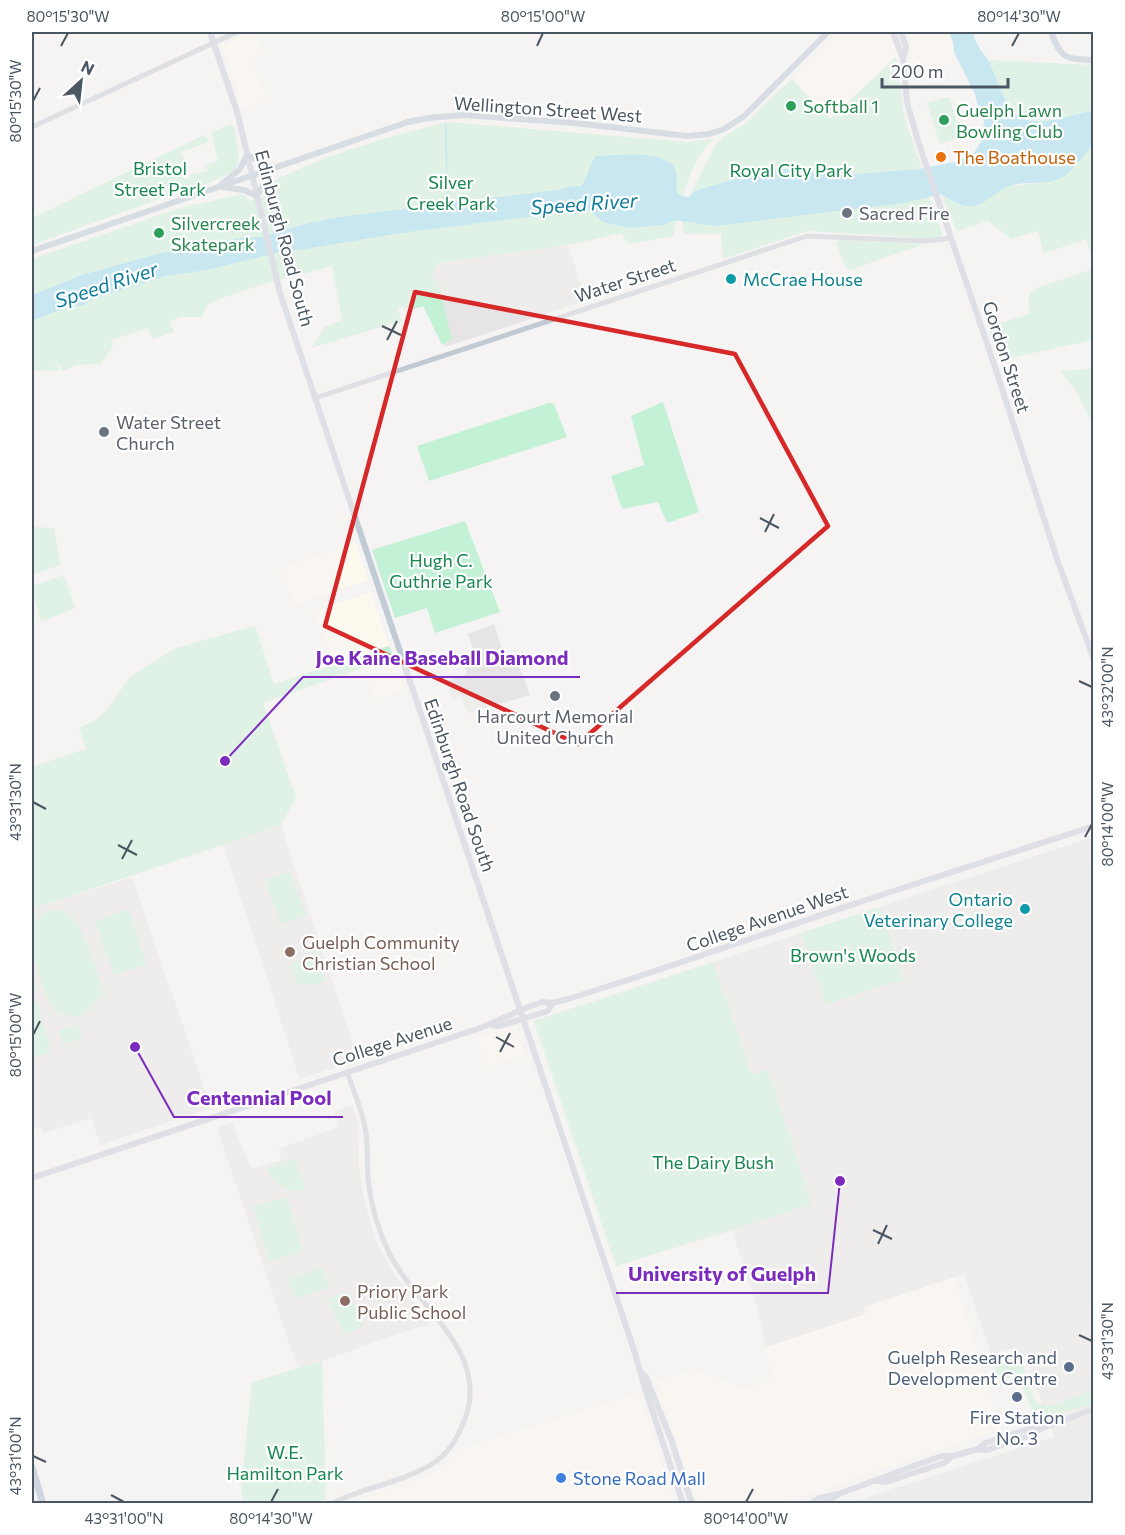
<svg xmlns="http://www.w3.org/2000/svg" width="1125" height="1535" font-family="Commissioner,sans-serif">
  <style>
    .commercial { fill: #fdf9ef }
    .education { fill: #e6e4e5 }
    .green { fill: #c3f1d5 }
    .water { fill: #90daee }
    .lines { fill: none; stroke-linecap: round; stroke-linejoin: round }
    .stream { stroke: #90daee; stroke-width: 1.5 }
    .tertiary { stroke: #c1cad2; stroke-width: 5 }
    .secondary { stroke: #c1cbd6; stroke-width: 6 }
    .primary { stroke: #b3c2d1; stroke-width: 6 }
    .trunk { stroke: #9fb4c9; stroke-width: 7 }
    .marked { fill: none; stroke: #d62828; stroke-width: 4.5; stroke-linejoin: round }
    .ticks { fill: none; stroke: #4a5661; stroke-width: 2 }
    .leisure-dot { fill: #2e9e5b; stroke: #fff; stroke-width: 2 }
    .food-dot { fill: #e8710a; stroke: #fff; stroke-width: 2 }
    .worship-dot { fill: #6b7280; stroke: #fff; stroke-width: 2 }
    .culture-dot { fill: #0f9aa8; stroke: #fff; stroke-width: 2 }
    .education-dot { fill: #8d6e63; stroke: #fff; stroke-width: 2 }
    .service-dot { fill: #5c6f8a; stroke: #fff; stroke-width: 2 }
    .shop-dot { fill: #3f7fe0; stroke: #fff; stroke-width: 2 }
    .labels { text-anchor: middle; dominant-baseline: central; stroke-width: 4.5; stroke-linejoin: round; paint-order: stroke }
    .leisure-label { font-size: 18px; fill: #27864d; stroke: #fff; text-anchor: start }
    .street-label { font-size: 18px; fill: #4a5661; stroke: #fff }
    .food-label { font-size: 18px; fill: #c56008; stroke: #fff; text-anchor: start }
    .park-label { font-size: 18px; fill: #17864f; stroke: #fff }
    .worship-label { font-size: 18px; fill: #5b616d; stroke: #fff; text-anchor: start }
    .culture-label { font-size: 18px; fill: #0d838f; stroke: #fff; text-anchor: start }
    .education-label { font-size: 18px; fill: #785e54; stroke: #fff; text-anchor: start }
    .service-label { font-size: 18px; fill: #4e5e75; stroke: #fff; text-anchor: end }
    .shop-label { font-size: 18px; fill: #366cbe; stroke: #fff; text-anchor: start }
    .water-label { font-size: 20px; font-style: italic; fill: #0c7c9b; stroke: #fff }
    .leader { fill: none; stroke: #7b2cbf; stroke-width: 2 }
    .callout-dot { fill: #7b2cbf; stroke: #fff; stroke-width: 2 }
    .callout-label { font-size: 20px; text-anchor: middle; font-weight: bold; fill: #7b2cbf; stroke: #fff; stroke-width: 4.5; stroke-linejoin: round; paint-order: stroke }
    .neatline { fill: none; stroke: #4a5661; stroke-width: 2 }
    .ticks-label { font-size: 15px; text-anchor: middle; fill: #4a5661 }
  </style>
  <rect width="100%" height="100%" fill="#f5f3f3"/>
  <!-- commercial -->
  <g class="commercial">
    <path d="M249,32h4l11,23 -11,7 14,39 -23,7 -4,-3 -18,-60z"/>
    <path d="M840,32h48l5,12 3,13 -66,62 -38,-40z"/>
    <path d="M908,32h41l4,10 1,10 -3,12 -36,14z"/>
    <path d="M355,542l13,38 -75,25 -13,-37z"/>
    <path d="M371,592l18,54 -53,17 -24,-51z"/>
    <path d="M394,657l11,33 -31,10 -10,-33z"/>
    <path d="M516,1027l9,29 -39,11 -10,-29z"/>
    <path d="M916,1172l38,105 47,152 -219,74h-85l-41,-121 39,-13 49,20 30,-11 -10,-30 2,-1 -8,-37z"/>
    <path d="M639,1392l36,111h-326l75,-25 16,-10 17,-17z"/>
  </g>
  <!-- education -->
  <g class="education">
    <path d="M568,245l18,56 -141,46 -20,-82z"/>
    <path d="M494,624l12,36 11,-1 13,36 -62,18 -7,-17 -8,3 -7,-18 21,-7 -5,-15 13,-5 -7,-20z"/>
    <path d="M281,825l77,235 -58,19 -77,-235z"/>
    <path d="M1093,837v666h-244l205,-66 -29,-82 -12,-7 -22,6 -27,-80 -100,33 1,7 -99,33 -8,-37 -26,-80 -116,36 -82,-245z"/>
    <path d="M132,877l79,231 -110,37 -10,-27 -48,15 -2,-7 -9,3v-220z"/>
    <path d="M352,1105l6,17 1,43 3,24 8,34 6,19 19,33 35,48 -132,46 -81,-241 15,-6 19,47 30,-9 -2,-11 59,-22 -4,-15z"/>
  </g>
  <!-- green -->
  <g class="green">
    <path d="M896,57l8,58 17,51 -2,3 24,66 -6,3h-12l-118,-7 -84,28 -2,-25h-36l-3,-13 7,-24 27,-53 7,-7 22,-13 27,-27 20,-18 38,40z"/>
    <path d="M988,60l105,5v46h-5c-12,3 -33,11 -45,11 -35,0 -42,-35 -55,-62z"/>
    <path d="M949,97l13,40 -22,7 -13,-41z"/>
    <path d="M448,122l239,20 27,-3c-24,18 -34,68 -41,97l-44,8 -8,-11 -53,12 -131,18 -6,12 7,7 14,57 -10,6 -19,-39 -9,3 -16,-2 3,14 -90,27 14,-21 17,-7 -10,-54c-42,12 -85,20 -125,39l-5,12h-21l-11,4 4,11 -21,7 -5,-11 -37,12 2,7 -12,17 -25,1 -13,6 -10,-14 7,14 -27,-1 -1,-4v-107l148,-51 62,-14 8,7 20,-7 3,-13c56,-27 115,-45 175,-59z"/>
    <path d="M230,124l5,4c1,14 8,34 -2,44l-47,21 -2,-3 -152,55v-27l172,-83 4,3v4l-27,10 3,9 -5,2 6,17 5,-2v-3l18,-4v-3l-3,1 -1,-5 2,1 12,-4 -7,-28z"/>
    <path d="M1093,145v115l-7,-21 -42,14 -6,-22 -27,8 -23,-18 -31,10 -16,-37 13,8 23,4 15,-12 16,-8 29,-3 33,-12z"/>
    <path d="M841,240l83,4 -74,26 -5,-3 -9,-25z"/>
    <path d="M1093,269v71l-92,20 -3,-1 -11,-32 43,-13 -2,-16 6,-9z"/>
    <path d="M1093,369h1l-1,56 -16,-33 -17,-21z"/>
    <path d="M663,402l36,110 -32,11 -9,-21 -36,7 -11,-33 33,-11 -13,-49z"/>
    <path d="M549,403l5,1 13,33 -138,44 -12,-35z"/>
    <path d="M465,521l35,91 -65,21 -8,-25 -32,10 -23,-68z"/>
    <path d="M32,527l22,1 6,35v2l-28,10z"/>
    <path d="M64,575l11,33 -34,14 -9,-36z"/>
    <path d="M255,626l19,58 115,-38 5,11 -131,46 33,94 -15,28 -249,84v-142l54,-18 -7,-21 15,-7 11,-9 26,-36 45,-28z"/>
    <path d="M290,872l16,43 -25,9 -16,-44z"/>
    <path d="M879,907l25,73 -26,7 -52,18 -25,-72z"/>
    <path d="M55,910c22,2 26,19 32,36h2l16,51 -4,2 -1,-3 -10,15 -12,5 -13,-1 -10,-5 -7,-10 -16,-46v-30l12,-11z"/>
    <path d="M128,910l19,54 -33,11 -19,-54z"/>
    <path d="M312,951l3,1 -1,6 12,22 -12,5 -16,-1 -9,-17 21,-12z"/>
    <path d="M713,962l39,113 16,-5 44,134 -196,62 -82,-245z"/>
    <path d="M32,991l20,60 -20,7z"/>
    <path d="M77,1025l5,13 -19,6 -4,-14z"/>
    <path d="M296,1158l9,32c-17,5 -31,-6 -37,-21z"/>
    <path d="M287,1197l16,55 -34,9 -16,-55z"/>
    <path d="M323,1267l6,20 -34,12 -7,-20z"/>
    <path d="M347,1290l16,36 -19,9 -16,-35z"/>
    <path d="M1016,1356l5,3 10,33 6,11 9,3 12,-2 35,-15v14l-60,19 -4,-11 3,-1 -13,-33h-8l-8,3 1,6 -3,1 -7,-22 2,-4z"/>
    <path d="M322,1361l4,137 -8,5h-74l-3,-14 11,-107z"/>
  </g>
  <!-- water -->
  <path class="water" d="M949,32h25c-1,11 11,22 16,32 7,15 14,39 26,50 17,16 53,2 73,-3h4v34c-10,10 -19,26 -32,33 -17,8 -37,2 -54,9 -10,4 -23,17 -32,19 -13,2 -24,-6 -34,-12l-37,9 -189,23 -41,-6 -10,5 -35,3 -26,-6 -15,-12 -8,1 -2,3 -18,-1 -159,20 -96,16 -21,2 -77,19 -41,6 -76,24 -7,5 -19,3 -32,13v-26l50,-20 75,-21 84,-16 20,-1 44,-13 34,-7 218,-27 17,-4h7c9,-11 7,-21 15,-30 19,-1 71,-7 79,13 3,7 1,17 2,24l4,3 8,1 6,-6 64,-19 29,-3 56,6 75,-6 36,-7 18,-8 8,-12 3,-21 -5,-10 -4,-17 -21,-42 -1,-10z"/>
  <g class="lines">
    <!-- stream -->
    <path class="stream" d="M446,124l1,80"/>
    <!-- tertiary -->
    <g class="tertiary">
      <path d="M32,127l205,-95"/>
      <path d="M315,398l492,-162 119,5 25,-3"/>
      <path d="M331,1504c30,-16 65,-20 94,-36 17,-8 29,-23 36,-40 36,-72 -43,-118 -72,-175 -11,-23 -18,-49 -21,-74 -1,-16 0,-31 -2,-46 -3,-21 -12,-41 -19,-61"/>
    </g>
    <!-- secondary -->
    <g class="secondary">
      <path d="M210,32l28,83 42,178 354,1057 9,32 40,122"/>
      <path d="M893,32l10,27 4,43 11,39 77,226 63,195 36,98"/>
      <path d="M901,32l5,15 -3,12"/>
      <path d="M491,1025l8,1 49,-15 4,-8"/>
      <path d="M32,1178l451,-151 45,-20 15,-5 9,1 16,-4 66,-21 244,-82 216,-70"/>
      <path d="M642,1373l4,4 25,62 21,65"/>
      <path d="M978,1449l9,1 44,-15 11,-7 52,-19"/>
      <path d="M877,1481l9,1 58,-19 8,-7"/>
      <path d="M811,1504l8,-6 20,-4 80,-30 23,-8h11l25,-7 7,-6 43,-14 14,-1"/>
      <path d="M823,1504l15,-9"/>
    </g>
    <!-- primary -->
    <g class="primary">
      <path d="M1051,32c10,27 14,27 43,28"/>
      <path d="M222,184l18,-15 7,-14 26,13"/>
      <path d="M223,187l21,3 13,6 16,-28"/>
      <path d="M32,251l376,-129 20,-4 36,-3 111,8 112,13 22,-2 15,-5 19,-12 85,-85"/>
    </g>
    <!-- trunk -->
    <path class="trunk" d="M32,1467l11,37"/>
  </g>
  <!-- marked area -->
  <path d="M0 0H1125V1535H0ZM415,292l320,62 93,172 -250,218 -253,-118z" fill="#f5f3f3" fill-opacity=".55" fill-rule="evenodd"/>
  <path class="marked" d="M415,292l320,62 93,172 -250,218 -253,-118z"/>
  <!-- ticks -->
  <path class="ticks" d="M61,46l7,-13M537,46l6,-13M1012,46l7,-13M33,101l7,-13M382,326l19,9M387,340l10,-19M760,518l19,10M765,532l9,-18M1079,681l13,6M33,802l13,7M1085,837l7,-13M118,845l19,10M122,859l10,-19M33,1035l7,-14M496,1037l18,10M500,1052l10,-19M873,1230l19,9M878,1244l9,-19M1079,1335l13,6M33,1456l13,6M111,1495l13,7M271,1502l7,-13M746,1502l7,-13"/>
  <!-- markers -->
  <g class="leisure-dot">
    <circle cx="791" cy="106" r="6"/>
    <circle cx="944" cy="120" r="6"/>
    <circle cx="159" cy="233" r="6"/>
  </g>
  <circle class="food-dot" cx="941" cy="157" r="6"/>
  <g class="worship-dot">
    <circle cx="847" cy="213" r="6"/>
    <circle cx="104" cy="432" r="6"/>
    <circle cx="555" cy="696" r="6"/>
  </g>
  <g class="culture-dot">
    <circle cx="731" cy="279" r="6"/>
    <circle cx="1025" cy="909" r="6"/>
  </g>
  <g class="education-dot">
    <circle cx="290" cy="952" r="6"/>
    <circle cx="345" cy="1301" r="6"/>
  </g>
  <g class="service-dot">
    <circle cx="1069" cy="1367" r="6"/>
    <circle cx="1017" cy="1397" r="6"/>
  </g>
  <circle class="shop-dot" cx="561" cy="1478" r="6"/>
  <g class="labels">
    <!-- leisure labels -->
    <g class="leisure-label">
      <text x="803" y="106">Softball 1</text>
      <text x="956" y="110">Guelph Lawn<tspan x="956" dy="21">Bowling Club</tspan></text>
      <text x="171" y="223">Silvercreek<tspan x="171" dy="21">Skatepark</tspan></text>
    </g>
    <!-- street labels -->
    <g class="street-label">
      <text transform="translate(548 109) rotate(4)">Wellington Street West</text>
      <text transform="translate(285 238) rotate(75)">Edinburgh Road South</text>
      <text transform="translate(625 280) rotate(-18)">Water Street</text>
      <text transform="translate(1007 357) rotate(72)">Gordon Street</text>
      <text transform="translate(460 785) rotate(71)">Edinburgh Road South</text>
      <text transform="translate(767 918) rotate(-19)">College Avenue West</text>
      <text transform="translate(392 1041) rotate(-18)">College Avenue</text>
    </g>
    <!-- food labels -->
    <g class="food-label">
      <text x="953" y="157">The Boathouse</text>
    </g>
    <!-- park labels -->
    <g class="park-label">
      <text x="160" y="168">Bristol<tspan x="160" dy="21">Street Park</tspan></text>
      <text x="791" y="170">Royal City Park</text>
      <text x="451" y="182">Silver<tspan x="451" dy="21">Creek Park</tspan></text>
      <text x="441" y="560">Hugh C.<tspan x="441" dy="21">Guthrie Park</tspan></text>
      <text x="853" y="955">Brown's Woods</text>
      <text x="713" y="1162">The Dairy Bush</text>
      <text x="285" y="1452">W.E.<tspan x="285" dy="21">Hamilton Park</tspan></text>
    </g>
    <!-- worship labels -->
    <g class="worship-label">
      <text x="859" y="213">Sacred Fire</text>
      <text x="116" y="422">Water Street<tspan x="116" dy="21">Church</tspan></text>
      <text x="555" y="716" text-anchor="middle">Harcourt Memorial<tspan x="555" dy="21">United Church</tspan></text>
    </g>
    <!-- culture labels -->
    <g class="culture-label">
      <text x="743" y="279">McCrae House</text>
      <text x="1013" y="899" text-anchor="end">Ontario<tspan x="1013" dy="21">Veterinary College</tspan></text>
    </g>
    <!-- education labels -->
    <g class="education-label">
      <text x="302" y="942">Guelph Community<tspan x="302" dy="21">Christian School</tspan></text>
      <text x="357" y="1291">Priory Park<tspan x="357" dy="21">Public School</tspan></text>
    </g>
    <!-- service labels -->
    <g class="service-label">
      <text x="1057" y="1357">Guelph Research and<tspan x="1057" dy="21">Development Centre</tspan></text>
      <text x="1017" y="1417" text-anchor="middle">Fire Station<tspan x="1017" dy="21">No. 3</tspan></text>
    </g>
    <!-- shop labels -->
    <g class="shop-label">
      <text x="573" y="1478">Stone Road Mall</text>
    </g>
    <!-- water labels -->
    <g class="water-label">
      <text transform="translate(584 203) rotate(-4)">Speed River</text>
      <text transform="translate(106 284) rotate(-18)">Speed River</text>
    </g>
  </g>
  <!-- callouts -->
  <path class="leader" d="M225 761L303 677H580M135 1047L174 1117H343M840 1181L828 1293H616"/>
  <g class="callout-dot">
    <circle cx="225" cy="761" r="6"/>
    <circle cx="135" cy="1047" r="6"/>
    <circle cx="840" cy="1181" r="6"/>
  </g>
  <g class="callout-label">
    <text x="442" y="665">Joe Kaine Baseball Diamond</text>
    <text x="259" y="1105">Centennial Pool</text>
    <text x="722" y="1281">University of Guelph</text>
  </g>
  <!-- border -->
  <rect width="1125" height="1535" fill="none" stroke="#ffffff" stroke-width="66"/>
  <!-- north arrow -->
  <g transform="translate(81 81) rotate(27)" stroke="#ffffff" stroke-width="4.5" paint-order="stroke">
  <path d="M0-4.5L10 22L0 15L-10 22Z" fill="#4a5661"/>
  <text y="-9" font-size="16" font-weight="bold" text-anchor="middle" fill="#4a5661">N</text>
  </g>
  <!-- scale -->
  <path d="M882 78v9h126v-9" fill="none" stroke="#4a5661" stroke-width="3"/>
  <text x="891" y="78" font-size="18" fill="#4a5661" stroke="#ffffff" stroke-width="4.5" paint-order="stroke">200 m</text>
  <rect x="33" y="33" width="1059" height="1469" class="neatline"/>
  <g class="ticks-label">
    <text x="68" y="22">80°15'30"W</text>
    <text x="543" y="22">80°15'00"W</text>
    <text x="1019" y="22">80°14'30"W</text>
    <text transform="translate(16 101) rotate(-90)" y="5">80°15'30"W</text>
    <text transform="translate(1108 687) rotate(-90)" y="5">43°32'00"N</text>
    <text transform="translate(16 802) rotate(-90)" y="5">43°31'30"N</text>
    <text transform="translate(1108 824) rotate(-90)" y="5">80°14'00"W</text>
    <text transform="translate(16 1035) rotate(-90)" y="5">80°15'00"W</text>
    <text transform="translate(1108 1341) rotate(-90)" y="5">43°31'30"N</text>
    <text transform="translate(16 1456) rotate(-90)" y="5">43°31'00"N</text>
    <text x="124" y="1524">43°31'00"N</text>
    <text x="271" y="1524">80°14'30"W</text>
    <text x="746" y="1524">80°14'00"W</text>
  </g>
</svg>
